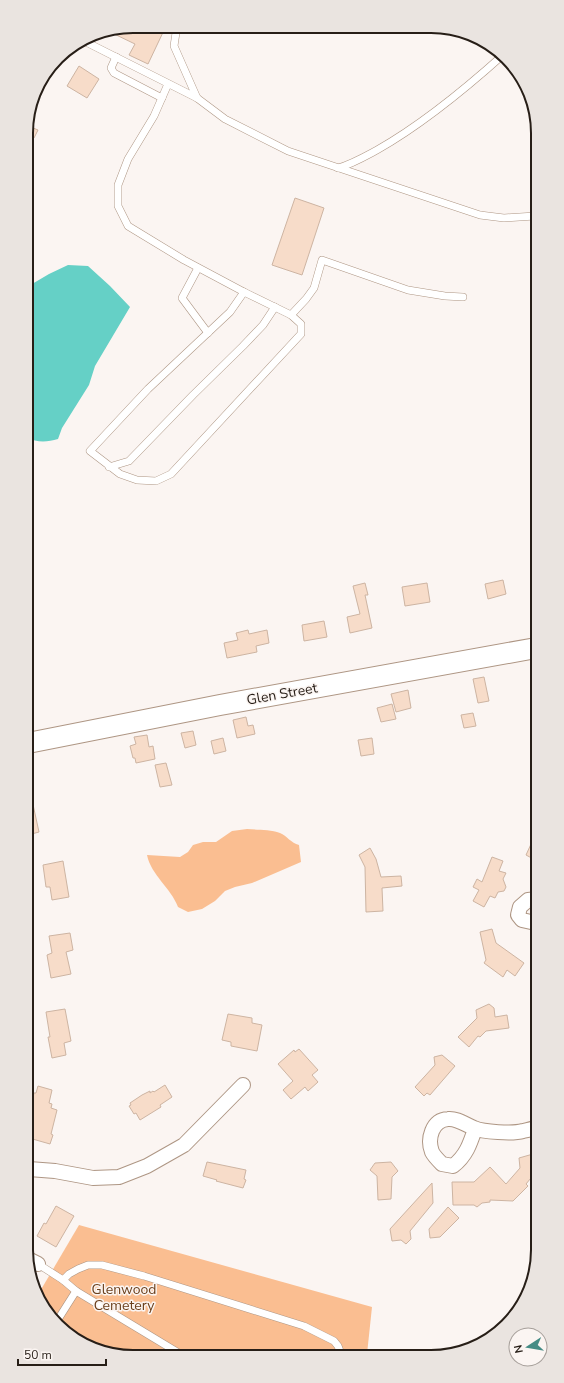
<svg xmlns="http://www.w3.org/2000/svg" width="564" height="1383" font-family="'Nunito Sans',sans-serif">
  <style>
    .green { fill: #fabe91 }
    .water { fill: #65d0c6 }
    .building { fill: #f7dcc9; stroke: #cdb4a2 }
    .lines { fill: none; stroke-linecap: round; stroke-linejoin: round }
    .lane-casing { stroke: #ae9684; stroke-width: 8 }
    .street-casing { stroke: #ae9684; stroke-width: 16 }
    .secondary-casing { stroke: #ae9684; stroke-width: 22 }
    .lane { stroke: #fff; stroke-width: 7 }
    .street { stroke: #fff; stroke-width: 14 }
    .secondary { stroke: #fff; stroke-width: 20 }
    .labels { text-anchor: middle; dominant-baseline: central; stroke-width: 3; stroke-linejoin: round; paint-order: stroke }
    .street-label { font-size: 14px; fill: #271e17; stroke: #fbf5f2 }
    .park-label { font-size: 14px; fill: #6b401d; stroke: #fbf5f2 }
    .rim { fill: none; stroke: #271e17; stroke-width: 2 }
  </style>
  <rect width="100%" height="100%" fill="#fbf5f2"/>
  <!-- green -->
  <g class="green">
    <path d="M247,829c10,1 23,0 33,4 7,3 11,10 19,12l2,17 -49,21 -17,4 -10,4 -10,10 -13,8 -14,3 -10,-5c-7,-19 -27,-32 -31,-52l33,2 8,-5 5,-7 10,-3h13l16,-11z"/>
    <path d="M79,1225l293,82 -5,47 -255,1 -50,-25 -23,-37z"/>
  </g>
  <!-- water -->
  <path class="water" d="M68,265l20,1 22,20 20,21 -35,59 -6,19 -27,43 -4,11c-11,3 -21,4 -31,-2v-150l22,-13z"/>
  <!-- building -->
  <g class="building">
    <path d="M135,26h31l-18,38 -19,-9 6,-11 -27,-13z"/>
    <path d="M79,66l20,13 -12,19 -20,-12z"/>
    <path d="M26,125l12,5 -4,8 -8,-3z"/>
    <path d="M295,198l29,10 -22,67 -30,-10z"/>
    <path d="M503,580l3,14 -18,5 -3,-15z"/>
    <path d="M365,583l3,12h-3l7,33 -22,5 -3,-16 13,-3 -7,-28z"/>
    <path d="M427,583l3,19 -25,4 -3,-19z"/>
    <path d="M324,621l3,16 -23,4 -2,-16z"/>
    <path d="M248,630l1,4 18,-4 2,13 -13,3 1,6 -30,6 -3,-15 14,-3 -2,-7z"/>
    <path d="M484,677l5,24 -11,2 -5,-24z"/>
    <path d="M408,690l3,18 -15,4 -5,-18z"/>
    <path d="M392,704l4,15 -15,3 -4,-14z"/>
    <path d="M473,713l3,13 -12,2 -3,-13z"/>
    <path d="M246,717l2,9 5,-1 2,9 -18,4 -4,-18z"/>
    <path d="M193,731l3,14 -11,3 -4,-15z"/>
    <path d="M147,735l2,12 4,-1 2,13 -19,4 -1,-5h-2l-3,-12 6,-2 -2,-7z"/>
    <path d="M223,738l3,13 -12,3 -3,-13z"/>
    <path d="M372,738l2,16 -13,2 -3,-16z"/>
    <path d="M166,763l6,22 -12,2 -5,-22z"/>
    <path d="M32,800l7,32 -11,3v-34z"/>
    <path d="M537,831v30l-11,-6z"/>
    <path d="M370,848l6,11 5,18 20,-1 1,10 -20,2 1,23 -17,1 -1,-45 -6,-12z"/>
    <path d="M492,857l11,4 -4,10 7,2 -3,6 3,8 -2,4 -6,1 -3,6 -5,-2 -6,11 -11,-6 6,-11 -6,-3 4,-8 5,3z"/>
    <path d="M63,861l6,36 -17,3 -2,-13h-4l-3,-22z"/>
    <path d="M492,929l4,14 28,20 -9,13 -8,-6 -4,7 -19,-14 2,-3 -6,-28z"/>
    <path d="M70,933l3,17 -7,2 5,22 -20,4 -4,-23 5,-2 -3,-17z"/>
    <path d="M489,1004l5,4 1,9 12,-2 2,13 -23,3 -6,6 -2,-1 -9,11 -11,-10 19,-19 -1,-8z"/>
    <path d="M65,1009l6,32 -7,2 2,12 -14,3 -4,-21h2l-4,-25z"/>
    <path d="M228,1014l24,4v5l10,2 -5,26 -26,-5v-4l-9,-2z"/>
    <path d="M299,1049l19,21 -6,5 6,7 -10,9 -3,-4 -14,12 -8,-9 10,-9 -15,-17 16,-14 1,2z"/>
    <path d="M442,1055l13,11 -25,29 -3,-2 -3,3 -9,-9 20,-22 -1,-8z"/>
    <path d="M165,1085l7,12 -12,8 1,2 -21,13 -4,-7 -2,1 -5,-8 2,-1 -1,-2 12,-8 8,-4v2l3,-2 1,1z"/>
    <path d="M38,1086l14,4 -3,13 3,1 -1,4 6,2 -6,24 2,1 -3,9 -21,-6v-27l5,-18h2z"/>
    <path d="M533,1154l2,19 -9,11 2,2 -15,15 -23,-1v2l-8,1 -5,4 -3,-2h-21l-1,-23h22l16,-15 16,17 14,-16 -1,-10z"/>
    <path d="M207,1162l39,8 -2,9 2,1 -3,8 -27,-7 1,-1 -14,-4z"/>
    <path d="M391,1162l7,9 -6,6 -1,22 -13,1 -1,-24 -7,-6 5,-7z"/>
    <path d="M432,1183l1,20 -23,28 1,8 -5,5 -5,-4 -9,1 -2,-12z"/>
    <path d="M56,1206l18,10 -18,31 -19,-11 7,-13 2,1z"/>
    <path d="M448,1207l11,11 -19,19 -10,1 -1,-9z"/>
  </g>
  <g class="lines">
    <defs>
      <g id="lane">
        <path d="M177,26l-3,20 23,52 28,21 63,32 192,64 24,3 31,-2"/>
        <path d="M82,40l115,58"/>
        <path d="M116,57l-5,11 3,5 48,25"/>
        <path d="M168,84l-14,32 -26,43 -10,26v21l10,20 56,34 60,32 47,23 15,-16 8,-11 8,-28 86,30 37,6 18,1"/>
        <path d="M338,168c14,-4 26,-11 39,-18 46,-26 87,-60 126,-95"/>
        <path d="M198,268l-16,30 26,35"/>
        <path d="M244,292l-14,20 -82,77 -58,62 30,23 17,6 19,1 15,-7 130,-140v-10l-10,-9"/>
        <path d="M109,467l20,-6 64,-66 50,-49 20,-21 12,-18"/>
        <path d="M38,1264l25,16 13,11 106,64"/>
        <path d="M63,1280l6,-6 9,-5 10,-4h14l42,11 160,50 30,15 4,5 3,8"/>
        <path d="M57,1321l19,-30"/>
      </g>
      <g id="street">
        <path d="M537,899l-9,1 -8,7 -2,8 4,5 9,2 6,-1"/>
        <path d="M475,1129c-5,15 -9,27 -22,37l-11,-2c-3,-3 -8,-8 -10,-12 -5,-13 0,-32 16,-33 9,-1 18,6 26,9 9,4 39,6 49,3 5,-1 10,-2 14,-4"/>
        <path d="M29,1169l26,2 38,7 26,-1 28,-11 37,-21 59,-60"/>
        <path d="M30,1260l8,4"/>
      </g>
      <path id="secondary" d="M28,743l192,-38 316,-57"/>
    </defs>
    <!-- lane casing -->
    <use href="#lane" class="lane-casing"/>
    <!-- street casing -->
    <use href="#street" class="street-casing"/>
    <!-- secondary casing -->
    <use href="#secondary" class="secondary-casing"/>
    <!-- lane -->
    <use href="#lane" class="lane"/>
    <!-- street -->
    <use href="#street" class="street"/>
    <!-- secondary -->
    <use href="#secondary" class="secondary"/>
  </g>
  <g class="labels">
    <!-- street labels -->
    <g class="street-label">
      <text transform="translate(282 694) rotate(-10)">Glen Street</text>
    </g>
    <!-- park labels -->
    <g class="park-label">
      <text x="124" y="1289">Glenwood<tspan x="124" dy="16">Cemetery</tspan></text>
    </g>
  </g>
  <!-- crop -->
  <path d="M0 0H564V1383H0ZM133 33H431A100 100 0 0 1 531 133V1250A100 100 0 0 1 431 1350H133A100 100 0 0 1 33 1250V133A100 100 0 0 1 133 33Z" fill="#eae4e0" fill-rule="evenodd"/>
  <path class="rim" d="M133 33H431A100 100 0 0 1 531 133V1250A100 100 0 0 1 431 1350H133A100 100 0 0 1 33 1250V133A100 100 0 0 1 133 33Z"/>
  <!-- north arrow -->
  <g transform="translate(528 1347) rotate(258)"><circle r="19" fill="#fbf5f2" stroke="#a69f9a"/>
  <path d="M0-3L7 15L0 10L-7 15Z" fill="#458c85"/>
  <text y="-6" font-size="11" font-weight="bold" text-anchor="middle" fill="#271e17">N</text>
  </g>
  <!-- scale -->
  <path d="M18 1359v6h88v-6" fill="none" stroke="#271e17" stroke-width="2"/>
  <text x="24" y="1359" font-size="12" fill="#271e17" stroke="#fbf5f2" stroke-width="3" paint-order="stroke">50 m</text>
</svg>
